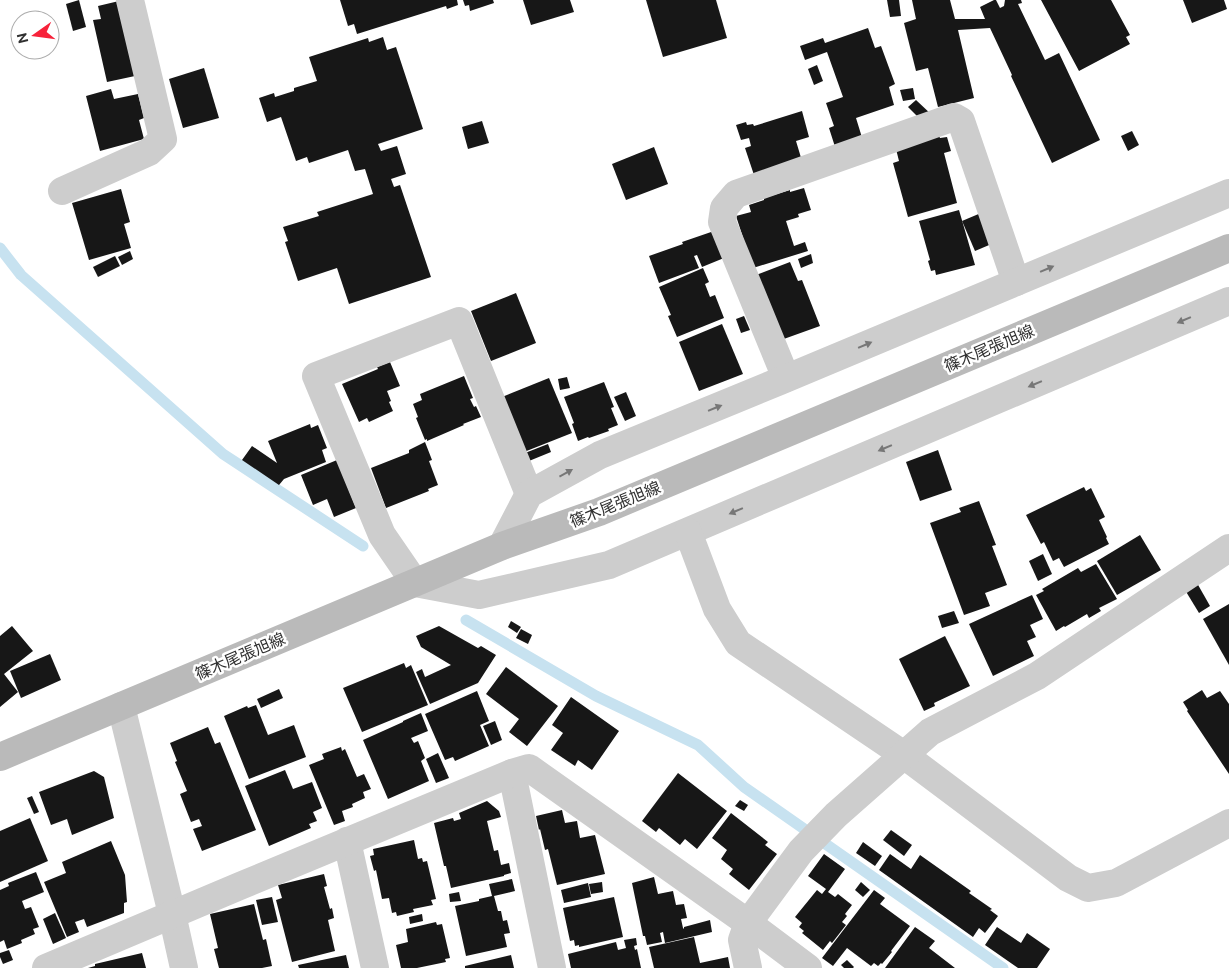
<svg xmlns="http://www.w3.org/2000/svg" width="1229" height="968" font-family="Ubuntu,'Noto Sans JP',sans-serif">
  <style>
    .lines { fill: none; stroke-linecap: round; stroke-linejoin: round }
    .stream { stroke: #c7e2f0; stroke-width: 11 }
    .building { fill: #171717 }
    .street { stroke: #cdcdcd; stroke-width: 28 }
    .secondary { stroke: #bababa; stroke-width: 28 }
    .oneway { fill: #777 }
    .labels { text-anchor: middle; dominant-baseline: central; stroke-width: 5; stroke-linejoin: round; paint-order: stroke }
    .street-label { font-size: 16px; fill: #303030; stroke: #fff }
  </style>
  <rect width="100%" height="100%" fill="#fff"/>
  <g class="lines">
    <!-- stream -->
    <g class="stream">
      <path d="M0,248l21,27 202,179 140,92"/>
      <path d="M466,620l130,76 102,49 46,42 259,181"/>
    </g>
  </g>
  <!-- building -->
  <g class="building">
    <path d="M79,0l7,27 -13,4 -7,-27z"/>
    <path d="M340,0h117l1,5 -11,4 -1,-3 -89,28 -3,-10 -6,2z"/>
    <path d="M463,0h30l1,3 -24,8 -1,-6 -4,1z"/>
    <path d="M523,0h47l4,12 -43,13z"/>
    <path d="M646,0h70l11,38 -64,19z"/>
    <path d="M887,0h12l2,16 -11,1z"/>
    <path d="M912,0h38l5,19h30l-5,-12 14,-7h2l4,8 4,-2 1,-6h16l1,3 -4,1 27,56 14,-7 41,87 -48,23 -41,-87 1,-1 -22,-47 -32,2 16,68 -36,9 -10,-39 -12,3 -12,-48 12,-4z"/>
    <path d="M1041,0h70l19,35 -4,2 4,7 -51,27z"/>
    <path d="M1183,0h41l3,9 -35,14z"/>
    <path d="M119,1l16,75 -28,6 -14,-62 8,-1 -3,-13z"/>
    <path d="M868,28l7,20 6,-2 14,38 -6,3 5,18 -38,13 8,26 -27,9 -8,-25 5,-2 -8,-23 17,-6 -16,-45 -22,8 -5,-14 23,-8 2,5z"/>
    <path d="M383,37l4,13 9,-3 27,82 -45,15 3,7 16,-5 9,28 -15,5 3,8 6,-2 31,92 -82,27 -12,-36 -39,13 -13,-39 3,-1 -5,-14 36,-11 -2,-4 56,-18 -8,-25 -10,2 -7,-21 -39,13 -2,-6 -11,4 -15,-44 -14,5 -8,-24 15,-5 1,4 19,-6v-3l23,-7 -8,-24 59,-19 1,4z"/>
    <path d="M817,65l6,16 -9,4 -6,-16z"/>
    <path d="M204,68l15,50 -36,10 -14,-49z"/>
    <path d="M913,88l2,11 -12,2 -3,-11z"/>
    <path d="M111,89l3,10 24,-5 6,24 -5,2 5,19 -44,12 -14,-55z"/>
    <path d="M916,100l17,16 -8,8 -17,-17z"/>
    <path d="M802,111l7,26 -13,4 6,20 -48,14 -9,-27 6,-2 -2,-8 -8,2 -5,-15 10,-3 1,3 6,-1 1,2z"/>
    <path d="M482,121l7,22 -21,6 -6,-22z"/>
    <path d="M1132,131l7,14 -11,6 -7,-15z"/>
    <path d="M939,136l1,2 7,-1 4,14 -7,2 13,50 -49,14 -15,-54 6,-2 -3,-12z"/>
    <path d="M654,147l14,37 -42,16 -14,-36z"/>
    <path d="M804,188l7,22 -13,4 1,3 -13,4 8,25 11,-4 3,9 -55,17 -17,-52 15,-4 -2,-7 15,-5v-2l26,-8v2z"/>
    <path d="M121,189l9,33 -6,2 7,24 -42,12 -17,-57z"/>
    <path d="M959,210l16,55 -39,10 -1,-5 -4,1 -3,-10 2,-1 -11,-39z"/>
    <path d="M988,210l13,30 -26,11 -13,-30z"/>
    <path d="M714,231l10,27 -22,9 -5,-12 -3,1 5,12 -40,15 -10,-27 34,-12 -1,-2z"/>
    <path d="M130,251l3,8 -11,6 -4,-8z"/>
    <path d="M811,254l2,9 -12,5 -3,-9z"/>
    <path d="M115,256l5,10 -22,11 -5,-10z"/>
    <path d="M790,262l8,19 4,-1 18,46 -39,14 -25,-65z"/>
    <path d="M703,268l6,14 -4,2 5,13 5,-2 9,23 -47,19 -9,-21 3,-1 -12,-28z"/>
    <path d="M516,293l20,50 -45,18 -20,-50z"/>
    <path d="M744,316l6,14 -9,3 -5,-14z"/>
    <path d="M722,324l21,50 -44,17 -20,-49z"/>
    <path d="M390,362l10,24 -13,5 4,10 -2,1 4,9 -24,11 -2,-4 -8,4 -17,-38 36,-15 -1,-2z"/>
    <path d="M464,376l9,22 -3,1 4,8 2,-1 5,11 -18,7 1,1 -37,16v-2l-2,1 -9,-22 2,-1 -5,-13 9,-4 -2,-6z"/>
    <path d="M567,377l3,11 -10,2 -2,-11z"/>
    <path d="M549,378l23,55 -48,19 -22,-55z"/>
    <path d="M604,382l10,25 -3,1 7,17 -10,4 1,2 -20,7 -1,-1 -10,4 -6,-17 2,-1 -10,-26z"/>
    <path d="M626,392l10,24 -11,5 -11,-24z"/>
    <path d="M310,424l1,4 7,-3 9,23 -5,2 4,12 -42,17 -5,6 -37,-25 10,-14 25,17 -9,-22z"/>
    <path d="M425,442l7,18 -3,1 9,24 -10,4 1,2 -43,17 -15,-40 38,-15v-3z"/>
    <path d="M548,444l3,8 -22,9 -4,-8z"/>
    <path d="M938,450l14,40 -32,11 -14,-39z"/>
    <path d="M337,460l19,48 -22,9 -7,-18 -14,6 -12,-30z"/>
    <path d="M1084,487l2,4 5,-3 14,29 -6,3 8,17 -1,1 3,6 -45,23 -5,-9 -6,3 -9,-19 -3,2 -15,-29z"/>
    <path d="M979,501l17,44 -4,1 15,39 -22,8 5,13 -26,9 -34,-92 31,-11 -2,-4z"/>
    <path d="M1140,535l21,35 -44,25 -20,-34z"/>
    <path d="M1043,554l9,20 -14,7 -9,-20z"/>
    <path d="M1096,564l21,35 -18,9 2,3 -12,7 -2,-4 -22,13 -1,-1 -8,5 -20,-36 8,-4 -2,-2 36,-21 3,4z"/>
    <path d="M1197,583l13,23 -11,7 -14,-23z"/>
    <path d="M1032,595l11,24 -13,6 6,12 -9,4 7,15 -41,20 -24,-52z"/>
    <path d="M1229,604v61l-26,-46z"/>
    <path d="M954,611l5,12 -17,5 -4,-12z"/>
    <path d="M511,621l10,6 -4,6 -9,-6z"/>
    <path d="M12,626l21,25 -29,23 14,18 -18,15v-71z"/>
    <path d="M439,626l39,22 3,-2 15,9 -18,28 -48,21 -14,-32 6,-3 3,8 26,-12 -30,-18 -5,-11z"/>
    <path d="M521,629l11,6 -4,9 -12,-6z"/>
    <path d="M945,636l25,50 -36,17 1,3 -11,5 -25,-52z"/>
    <path d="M50,654l11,26 -40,18 -11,-27z"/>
    <path d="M404,663l2,5 5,-3 17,40 -66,27 -19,-44z"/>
    <path d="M506,667l52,39 -31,40 -18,-14 10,-13 -33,-25z"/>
    <path d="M279,689l4,9 -22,10 -4,-9z"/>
    <path d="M1202,690l5,8 13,-7 9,13v70l-42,-63 1,-1 -5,-8z"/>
    <path d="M477,691l12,30 -9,4 9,21 -34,15 -2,-4 -8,3 -20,-46z"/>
    <path d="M571,697l48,34 -27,39 -14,-10 -3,6 -24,-16 12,-17 -11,-8z"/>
    <path d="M256,705l12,30 26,-10 12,32 -57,22 -25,-63 23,-10 1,2z"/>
    <path d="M421,713l7,18 -17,7 3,5 4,-2 7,17 -4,3 8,20 -41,18 -25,-59 40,-18v-1z"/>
    <path d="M495,721l7,19 -11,5 -8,-19z"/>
    <path d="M208,727l7,17 5,-2 36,88 -54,21 -9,-22 9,-3 -3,-7 -8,3 -11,-28 7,-3 -12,-29 2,-1 -7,-18z"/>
    <path d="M341,747l1,4 3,-2 12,28 7,-3 7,15 -8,3 2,6 -13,6 1,3 -11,4 3,10 -11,4 -25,-60 15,-6 -2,-5z"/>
    <path d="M438,753l11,25 -13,5 -10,-24z"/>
    <path d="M285,770l8,19 19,-7 10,26 -9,4 4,9 -8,3 2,4 -42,18 -24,-60z"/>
    <path d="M94,771l10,6 10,41 -42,17 -5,-16 -16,6 -12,-33z"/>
    <path d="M678,773l49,38 -30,38 -12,-10 -5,6 -21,-17 -3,4 -14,-11z"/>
    <path d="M32,796l7,16 -5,2 -7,-16z"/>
    <path d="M740,800l8,5 -4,6 -9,-5z"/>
    <path d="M487,801l12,10 2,6 -14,4 7,30 4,-1 3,15 8,-2 2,10 -7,2v1l-53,12 -5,-22h-2l-10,-43 19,-5 1,3 7,-2 -2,-6z"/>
    <path d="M562,810l3,13 12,-2 3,17 15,-3 10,39 -48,11 -9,-36 -3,1 -5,-21 -1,1 -3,-14z"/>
    <path d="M731,813l37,29 -3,3 12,9 -28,36 -20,-16 4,-5 -12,-10 6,-9 -15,-12z"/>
    <path d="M30,818l18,43 -48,21v-51z"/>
    <path d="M891,830l21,15 -8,11 -21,-16z"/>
    <path d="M414,840l4,19 4,-1 1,4 4,-1 9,38 -5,1 2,5 -20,4 1,3 -17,4 -1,-4 -4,1 -3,-15 -7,1 -6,-29 -2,1 -4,-15 4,-1 -1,-6z"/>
    <path d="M111,841l14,34 2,27 -3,1v10l-37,14 -3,-8 -9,3 4,10 -12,5 -23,-55 22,-9 -4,-11z"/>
    <path d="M863,842l19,14 -7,10 -19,-13z"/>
    <path d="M824,854l21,15 -17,23 7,5 3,-3 14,11 -7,9 2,2 -5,6 4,3 -14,18 -2,-2 -7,9 -21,-17 2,-2 -5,-4 3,-4 -7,-6 22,-27 5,4 4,-5 -18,-13z"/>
    <path d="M890,854l21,15 9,-14 51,36 -2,2 23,16 -2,1 8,6 -13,17 -6,-5 -6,9 -94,-67z"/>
    <path d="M36,872l8,20 -22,9 3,8 6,-2 8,20 -6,2 2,5 -14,6 1,3 -15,6 -3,-9 -4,2v-52l9,-4 -1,-3z"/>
    <path d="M324,874l3,12 -3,1 6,22 2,-1 2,10 -6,2 7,31 -43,11 -16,-62 6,-2 -4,-13z"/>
    <path d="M654,877l4,17 15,-3 3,14 8,-1 3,14 -6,1 2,9 1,1v-2l26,-7 2,12 -47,11 -2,-11 -3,1 2,9 -15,3 -2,-9h-2l-11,-53z"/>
    <path d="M512,879l3,12 -21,5 4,15h3l2,10 4,-1 3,13 -6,1 3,13 -41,9 -11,-50 24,-5v-2l13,-3 -3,-12z"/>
    <path d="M602,882l1,10 -12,2 -2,-10z"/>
    <path d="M861,882l9,8 -7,7 -8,-7z"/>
    <path d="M588,883l3,14 -27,6 -3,-13z"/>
    <path d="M874,890l11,8 -5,6 30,22 -19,25 1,1 -10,12 -1,-1 -3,3 -4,-3 -3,3 -24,-18 -14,18 -11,-8z"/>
    <path d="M459,892l2,9 -11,1 -1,-8z"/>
    <path d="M272,897l6,25 -16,3 -6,-25z"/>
    <path d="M614,897l9,40 -44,10v-2l-4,1 -1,-6 -4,1 -7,-33z"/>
    <path d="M254,904l9,36 3,-1 6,27 -10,2h-43l-5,-19 4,-1 -8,-34z"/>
    <path d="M55,913l11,25 -13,6 -10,-25z"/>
    <path d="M422,914l1,7 -13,3 -1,-7z"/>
    <path d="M436,922l1,3 5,-1 8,34 -5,1 1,3 -29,6h-16l-5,-23 12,-3 -2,-13z"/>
    <path d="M915,927l20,14 -6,7 26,20h-70z"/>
    <path d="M997,927l24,16 6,-10 23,16 -13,19h-19l-33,-23z"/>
    <path d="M694,937l6,26 28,-6 2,11h-76l-5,-21z"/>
    <path d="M636,938l1,7 -3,1 1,4 2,-1 4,19h-70l-3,-14 48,-12 2,8 8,-2 -2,-8z"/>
    <path d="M9,950l4,10 -10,4 -3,-7v-4z"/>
    <path d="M142,953l4,15h-58l7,-2v-2z"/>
    <path d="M346,955l3,13h-50l-1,-3z"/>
    <path d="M511,955l3,13h-49v-2z"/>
    <path d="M847,960l7,7 -1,1h-9l-3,-3z"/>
  </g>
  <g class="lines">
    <!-- street -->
    <g class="street">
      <path d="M62,191l87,-39 14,-13 -33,-139"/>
      <path d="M786,378l-64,-156 2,-14 12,-14 218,-77 7,4 55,161"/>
      <path d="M529,494l-70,-173 -143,55 66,159 33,48 64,12 130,-30 620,-264"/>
      <path d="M688,532l29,77 21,34 166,112 164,123 20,10 28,-5 113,-60"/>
      <path d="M502,546l27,-52 71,-39 180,-74 449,-188"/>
      <path d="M121,706l51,208 12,54"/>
      <path d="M512,773l40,195"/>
      <path d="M347,841l28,127"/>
      <path d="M46,968c155,-66 310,-131 466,-195l17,-5 219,155 60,45"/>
      <path d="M748,968l-6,-28 6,-17 53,-72 35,-36 68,-60 26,-23 107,-56 192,-128"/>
    </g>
    <!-- secondary -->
    <path class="secondary" d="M0,757l502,-211 97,-34 630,-264"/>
  </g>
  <!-- one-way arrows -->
  <defs><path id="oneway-solid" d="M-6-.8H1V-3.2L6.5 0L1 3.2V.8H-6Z" transform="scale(1.25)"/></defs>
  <g class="oneway">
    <use href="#oneway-solid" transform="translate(1047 269) rotate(-23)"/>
    <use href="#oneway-solid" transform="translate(1184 320) rotate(157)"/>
    <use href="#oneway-solid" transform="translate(865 345) rotate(-23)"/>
    <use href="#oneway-solid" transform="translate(1035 384) rotate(157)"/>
    <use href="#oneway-solid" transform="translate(715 408) rotate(-22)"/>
    <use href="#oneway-solid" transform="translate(885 448) rotate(157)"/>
    <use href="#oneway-solid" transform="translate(566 473) rotate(-29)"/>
    <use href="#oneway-solid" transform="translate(736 511) rotate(157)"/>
  </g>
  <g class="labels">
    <!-- street labels -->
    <g class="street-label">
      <text transform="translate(989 348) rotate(-23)">篠木尾張旭線</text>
      <text transform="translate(615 504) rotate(-22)">篠木尾張旭線</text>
      <text transform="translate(240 656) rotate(-23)">篠木尾張旭線</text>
    </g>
  </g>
  <!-- north arrow -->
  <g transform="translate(35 35) rotate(256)"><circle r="24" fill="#ffffff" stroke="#acacac"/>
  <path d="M0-4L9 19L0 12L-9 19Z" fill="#f7223a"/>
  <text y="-8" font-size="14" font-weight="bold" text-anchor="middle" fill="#303030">N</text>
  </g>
</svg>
